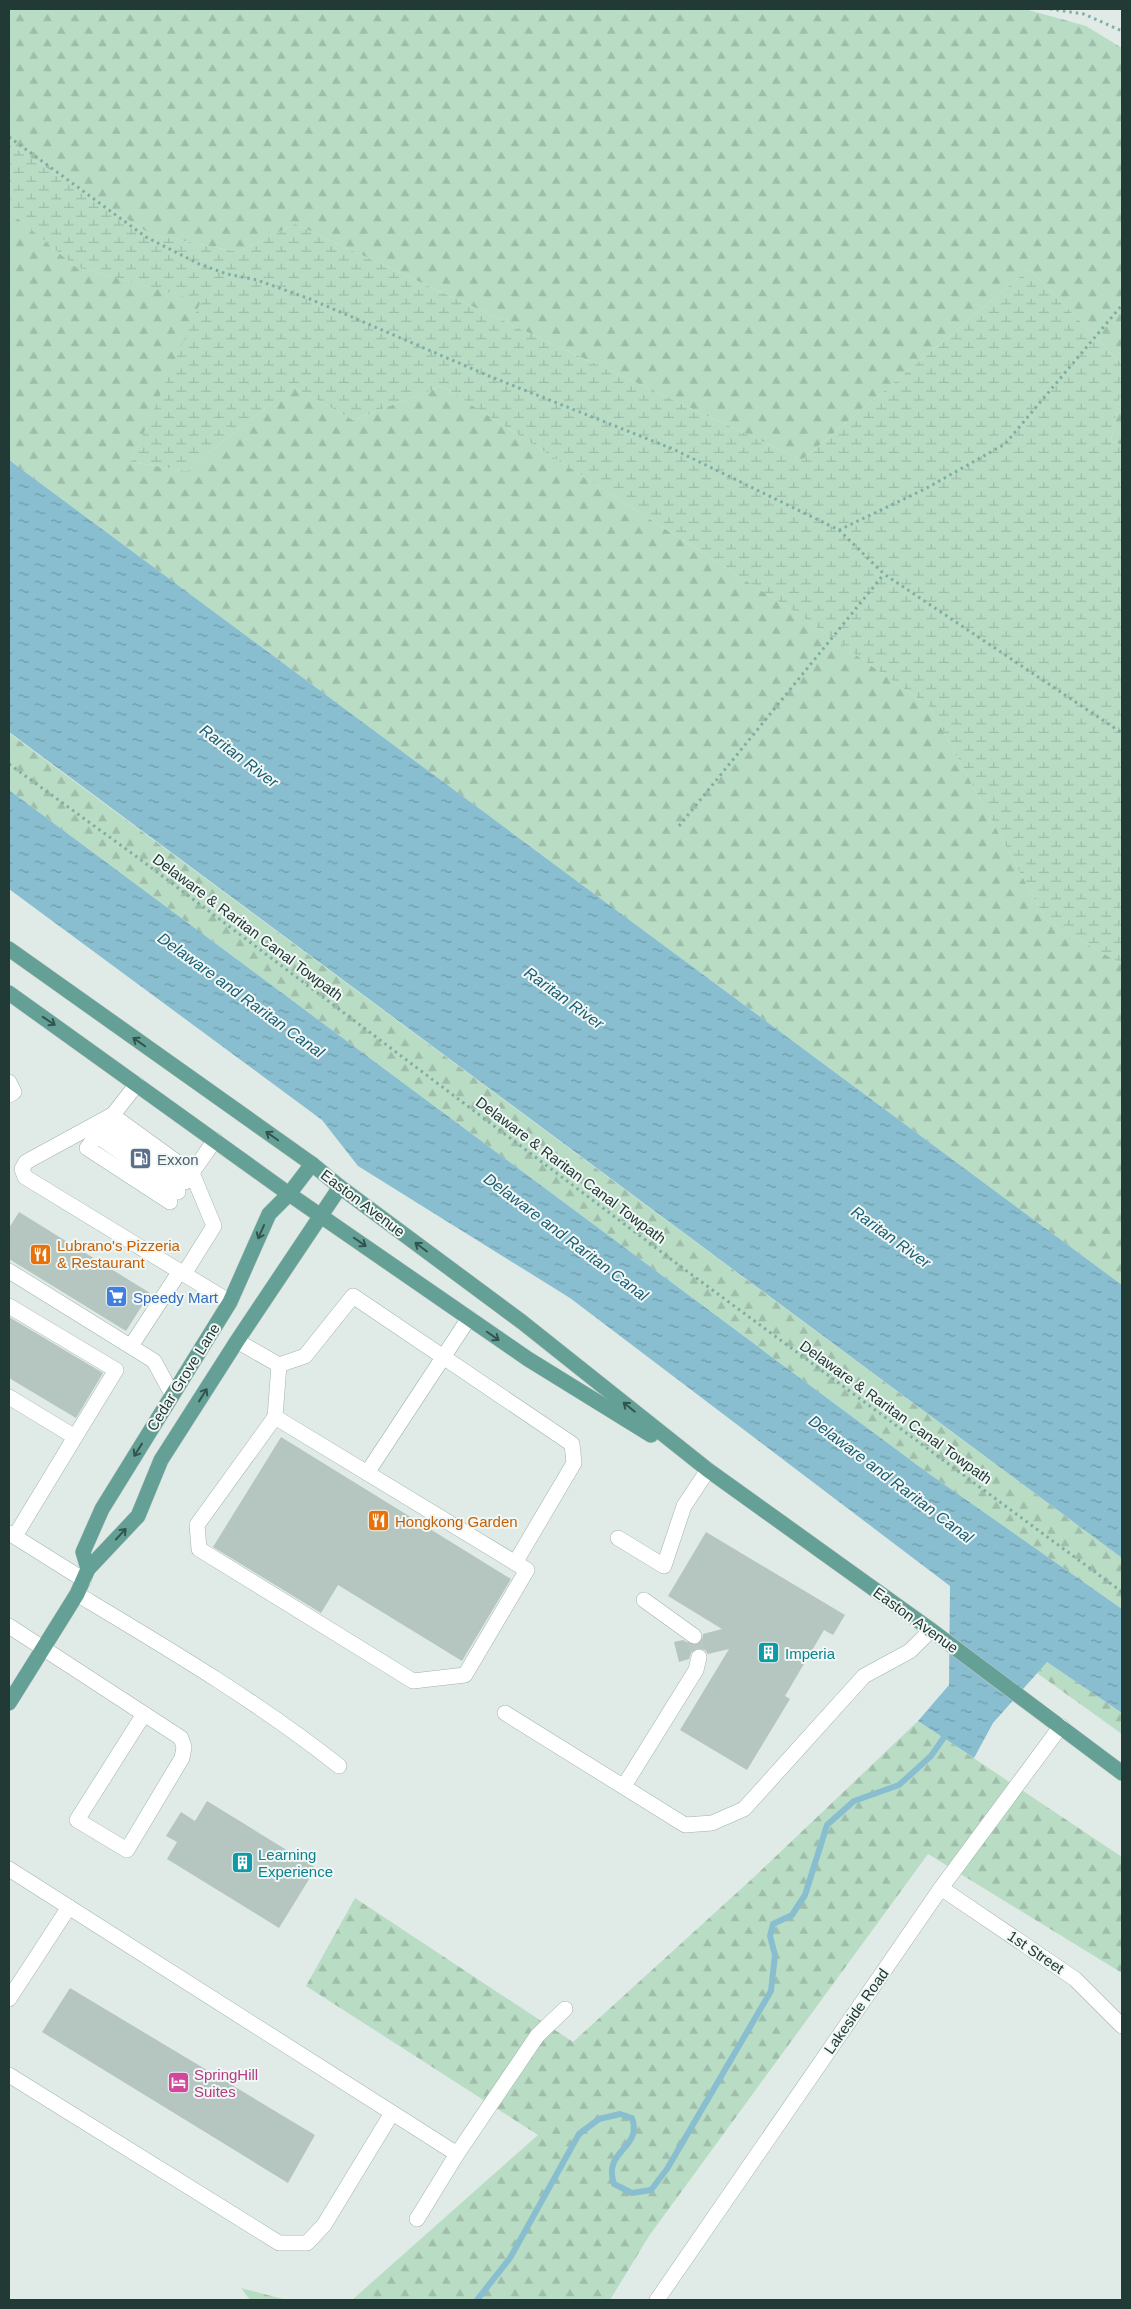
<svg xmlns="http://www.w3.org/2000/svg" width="1131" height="2309" font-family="Arial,sans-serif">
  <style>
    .forest { fill: url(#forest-firs) }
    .wetland { fill: url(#wetland-marsh) }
    .water { fill: url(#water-ripples) }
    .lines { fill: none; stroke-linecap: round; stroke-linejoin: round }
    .stream { stroke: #88becf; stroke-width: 6 }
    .building { fill: #b5c5c0 }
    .minor-tunnel { stroke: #bac8c4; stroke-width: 15; stroke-dasharray: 15 8; stroke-linecap: butt }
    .minor-casing { stroke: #a3b2ae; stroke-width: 16 }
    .major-casing { stroke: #c1c8c7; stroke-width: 16 }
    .path { stroke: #81aea4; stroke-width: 3; stroke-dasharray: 2.5 4; stroke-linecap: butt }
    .minor { stroke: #fff; stroke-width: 15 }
    .major { stroke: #65a096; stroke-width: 15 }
    .oneway { stroke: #32544e }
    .labels { text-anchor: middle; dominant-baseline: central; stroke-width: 4; stroke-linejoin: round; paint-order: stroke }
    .street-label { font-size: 15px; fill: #213a36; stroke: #f0f7f4 }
    .service-label { font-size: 15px; fill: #4e5e75; stroke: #f0f7f4; text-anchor: start }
    .food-label { font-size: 15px; fill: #c56008; stroke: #f0f7f4; text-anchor: start }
    .shop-label { font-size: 15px; fill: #366cbe; stroke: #f0f7f4; text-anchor: start }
    .culture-label { font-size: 15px; fill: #0d838f; stroke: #f0f7f4; text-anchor: start }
    .hotel-label { font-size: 15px; fill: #b23c85; stroke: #f0f7f4; text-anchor: start }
    .water-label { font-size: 16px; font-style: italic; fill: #1c5e75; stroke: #f0f7f4 }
  </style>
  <defs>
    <pattern id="forest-firs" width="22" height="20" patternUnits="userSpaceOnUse" patternTransform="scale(1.25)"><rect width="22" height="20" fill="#b9dcc5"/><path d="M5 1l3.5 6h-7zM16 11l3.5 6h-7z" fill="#9fbeaa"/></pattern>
    <pattern id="wetland-marsh" width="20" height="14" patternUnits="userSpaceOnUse" patternTransform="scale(1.25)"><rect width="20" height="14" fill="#b9dcc5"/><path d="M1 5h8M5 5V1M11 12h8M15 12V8" fill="none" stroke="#9fbeaa"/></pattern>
    <pattern id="water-ripples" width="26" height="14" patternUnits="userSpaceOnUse" patternTransform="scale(1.25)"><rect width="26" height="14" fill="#88becf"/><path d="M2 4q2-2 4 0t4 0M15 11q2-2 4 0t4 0" fill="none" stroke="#6f9ba9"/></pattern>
  </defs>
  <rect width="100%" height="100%" fill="#e0ebe7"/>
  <!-- forest -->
  <g class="forest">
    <path d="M9,9h1016l61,17 36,22v316l-93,-95 -227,191 -507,-236 -57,28 -88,-18 -141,-90z"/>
    <path d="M9,211l67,56 126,34 -71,161 56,9 105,-85 61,34 89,-34 356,228 132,93 116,213 76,44v321l-1113,-825z"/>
    <path d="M1122,387v58l-11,-4z"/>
    <path d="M9,733l1113,825v51l-194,-136 -919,-683z"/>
    <path d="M1047,1662l75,51v21l-85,-61z"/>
    <path d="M918,1721l204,136v116l-194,-119 -279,382 -39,64h-258l186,-165 -232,-149 49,-88 218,144 180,-164z"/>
    <path d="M241,2288l46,12h-37z"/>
  </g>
  <!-- wetland -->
  <path class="wetland" d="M9,144l141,90 88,18 57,-28 507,236 227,-191 93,95v23l-11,54 11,4v519l-76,-44 -116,-213 -132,-93 -356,-228 -89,34 -61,-34 -105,85 -56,-9 70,-161 -125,-34 -67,-56z"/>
  <!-- water -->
  <g class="water">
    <path d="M9,460l1113,825v273l-1113,-826z"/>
    <path d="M9,790l919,683 194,136v104l-75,-51 -54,61 -19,35 -56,-37 31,-36 1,-99 -380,-288 -212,-132 -36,-46 -313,-231z"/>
  </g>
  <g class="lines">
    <!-- stream -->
    <path class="stream" d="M477,2300l33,-42 69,-124 20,-15 21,-5 12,4c11,31 -30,32 -18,66l18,9 19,-3 16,-21 104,-178 4,-36 -5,-19 3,-12 19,-9 13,-20 22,-70 27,-24 45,-16 32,-29 16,-23"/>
  </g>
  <!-- building -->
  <g class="building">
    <path d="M19,1212l131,81 -24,38 -117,-72v-31z"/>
    <path d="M9,1317l94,56 -27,45 -67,-40z"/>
    <path d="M281,1437l230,142 -49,82 -124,-76 -17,28 -108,-66z"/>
    <path d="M706,1532l139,83 -12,20 -9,-5 -39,66 5,3 -43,71 -67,-40 49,-81 -21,5 -3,-4 -8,-2 -5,3 -3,8 -10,3 -5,-20 9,-2 10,5h4l5,-4 1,-7 19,-5 -54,-33z"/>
    <path d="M207,1801l109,67 -37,60 -112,-69 10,-17 -11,-6 15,-24 14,9z"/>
    <path d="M70,1988l245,147 -27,48 -246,-151z"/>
  </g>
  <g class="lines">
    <!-- minor-tunnel -->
    <path class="minor-tunnel" d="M694,1636l5,21"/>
    <defs>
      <g id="minor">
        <path d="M9,1082l5,10 -5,3"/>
        <path d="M137,1084l-50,64 83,54"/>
        <path d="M112,1115l80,58 22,53 -30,48 -159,-97 -3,-8 4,-7z"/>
        <path d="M104,1125l81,57"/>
        <path d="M96,1135l82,57"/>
        <path d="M186,1181l29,-41"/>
        <path d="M9,1271l145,90 18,33"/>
        <path d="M184,1274l46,28"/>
        <path d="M9,1306l107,64 -41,67"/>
        <path d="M237,1341l42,24 -4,52 252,153 -62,105 -52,6 -214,-132 -2,-24 78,-108"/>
        <path d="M131,1346l49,-75"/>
        <path d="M279,1365l26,-9 48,-60 219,148 2,19 -59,100"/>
        <path d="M9,1397l66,40 -60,99"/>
        <path d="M367,1473l102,-155"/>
        <path d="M9,1533l75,47"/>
        <path d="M618,1538l46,28 20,-60 24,-36"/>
        <path d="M77,1594c90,54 180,107 262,172"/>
        <path d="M644,1600l50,36"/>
        <path d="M9,1626c57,37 114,74 172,112l3,9 -2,11 -55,92 -50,-30 67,-106"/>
        <path d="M505,1713l180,112 27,-2 32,-14 120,-133 46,-25 21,-21"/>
        <path d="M624,1786l72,-116 3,-13"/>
        <path d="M9,1869l448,285 80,-118 28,-27"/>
        <path d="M941,1888l134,91 47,47"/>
        <path d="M9,1999l60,-92"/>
        <path d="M9,2075l270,168h28l17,-18 68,-112"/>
        <path d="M417,2219l40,-65"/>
        <path d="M657,2300l284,-412 120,-162"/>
      </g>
      <g id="major">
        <path d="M9,949l303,215 28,23 182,135 186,148 223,160 191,143"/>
        <path d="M9,993l280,201 239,165 123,76"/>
        <path d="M88,1569l-5,-17 19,-43 128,-207 39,-88 20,-20 23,-30"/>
        <path d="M9,1703l68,-109 11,-25 50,-53 23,-56 76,-119 103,-154"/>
      </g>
    </defs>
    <!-- minor casing -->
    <use href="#minor" class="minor-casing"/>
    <!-- major casing -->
    <use href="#major" class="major-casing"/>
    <!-- path -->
    <g class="path">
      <path d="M1050,9l34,5 38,17"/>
      <path d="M9,137l137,100 53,27 28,10 30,6 53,19 179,77 184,73 166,81 86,-41 80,-45 117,-139"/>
      <path d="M839,530l45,44 238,159"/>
      <path d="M9,764l128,93 543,409 442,326"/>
      <path d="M679,826l205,-252"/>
    </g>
    <!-- minor -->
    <use href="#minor" class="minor"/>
    <!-- major -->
    <use href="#major" class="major"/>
  </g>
  <!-- one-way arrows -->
  <defs><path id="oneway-shaft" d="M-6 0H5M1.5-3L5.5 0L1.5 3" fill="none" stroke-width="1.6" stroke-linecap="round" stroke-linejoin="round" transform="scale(1.25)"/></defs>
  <g class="oneway">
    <use href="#oneway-shaft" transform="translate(49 1021) rotate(34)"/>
    <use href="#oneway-shaft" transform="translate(139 1042) rotate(-145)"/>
    <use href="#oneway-shaft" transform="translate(272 1136) rotate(-145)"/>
    <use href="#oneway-shaft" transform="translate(261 1232) rotate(114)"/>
    <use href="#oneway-shaft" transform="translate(360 1242) rotate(35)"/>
    <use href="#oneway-shaft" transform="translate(421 1247) rotate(-143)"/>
    <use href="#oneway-shaft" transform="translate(493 1336) rotate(35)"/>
    <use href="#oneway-shaft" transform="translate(203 1395) rotate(-58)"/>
    <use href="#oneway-shaft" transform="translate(629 1407) rotate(-141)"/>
    <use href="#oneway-shaft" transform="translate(138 1450) rotate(122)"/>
    <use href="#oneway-shaft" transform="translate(121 1534) rotate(-47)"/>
  </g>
  <!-- icons -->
  <defs>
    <symbol id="fuel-square" viewBox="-11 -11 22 22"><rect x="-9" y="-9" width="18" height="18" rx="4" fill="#5c6f8a" stroke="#f0f7f4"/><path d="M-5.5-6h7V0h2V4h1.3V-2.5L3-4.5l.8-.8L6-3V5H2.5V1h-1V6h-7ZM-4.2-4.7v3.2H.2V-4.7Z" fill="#fff"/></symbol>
    <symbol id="restaurant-square" viewBox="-11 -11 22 22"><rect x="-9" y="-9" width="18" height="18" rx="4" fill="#e8710a" stroke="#f0f7f4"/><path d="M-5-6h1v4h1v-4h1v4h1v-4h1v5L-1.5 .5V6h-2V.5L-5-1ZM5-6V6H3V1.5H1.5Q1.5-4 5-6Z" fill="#fff"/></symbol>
    <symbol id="supermarket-square" viewBox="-11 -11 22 22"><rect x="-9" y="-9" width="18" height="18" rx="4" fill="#3f7fe0" stroke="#f0f7f4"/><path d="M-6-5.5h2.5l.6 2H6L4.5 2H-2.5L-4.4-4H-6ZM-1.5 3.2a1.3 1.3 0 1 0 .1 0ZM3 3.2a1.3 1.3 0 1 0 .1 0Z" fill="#fff"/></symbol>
    <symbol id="building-square" viewBox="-11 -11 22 22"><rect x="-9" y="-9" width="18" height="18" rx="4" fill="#0f9aa8" stroke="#f0f7f4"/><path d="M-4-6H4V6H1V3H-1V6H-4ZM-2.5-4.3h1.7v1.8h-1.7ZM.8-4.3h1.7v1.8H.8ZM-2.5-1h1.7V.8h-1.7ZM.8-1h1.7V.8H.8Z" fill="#fff"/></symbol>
    <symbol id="hotel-square" viewBox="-11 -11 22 22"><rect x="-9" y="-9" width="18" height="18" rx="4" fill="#d1479c" stroke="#f0f7f4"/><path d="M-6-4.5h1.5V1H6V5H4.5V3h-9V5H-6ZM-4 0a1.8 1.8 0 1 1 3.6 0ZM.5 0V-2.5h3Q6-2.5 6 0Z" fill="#fff"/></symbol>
  </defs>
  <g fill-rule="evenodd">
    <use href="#fuel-square" x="128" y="1146" width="25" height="25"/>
    <use href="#restaurant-square" x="28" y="1242" width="25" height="25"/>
    <use href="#supermarket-square" x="104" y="1284" width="25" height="25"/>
    <use href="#restaurant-square" x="366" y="1508" width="25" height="25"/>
    <use href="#building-square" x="756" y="1640" width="25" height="25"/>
    <use href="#building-square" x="230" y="1850" width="25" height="25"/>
    <use href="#hotel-square" x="166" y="2070" width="25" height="25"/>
  </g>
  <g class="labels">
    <!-- street labels -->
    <g class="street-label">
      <text transform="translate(248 927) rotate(37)">Delaware &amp; Raritan Canal Towpath</text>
      <text transform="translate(571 1170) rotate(37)">Delaware &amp; Raritan Canal Towpath</text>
      <text transform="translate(363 1203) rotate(37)">Easton Avenue</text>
      <text transform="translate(183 1377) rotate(-58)">Cedar Grove Lane</text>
      <text transform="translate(896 1412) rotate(36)">Delaware &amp; Raritan Canal Towpath</text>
      <text transform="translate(916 1620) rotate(36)">Easton Avenue</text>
      <text transform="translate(1036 1952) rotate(34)">1st Street</text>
      <text transform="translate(856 2011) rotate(-55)">Lakeside Road</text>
    </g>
    <!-- service labels -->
    <g class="service-label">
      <text x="157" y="1159">Exxon</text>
    </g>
    <!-- food labels -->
    <g class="food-label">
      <text x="57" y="1245">Lubrano's Pizzeria<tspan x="57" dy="17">&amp; Restaurant</tspan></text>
      <text x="395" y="1521">Hongkong Garden</text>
    </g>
    <!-- shop labels -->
    <g class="shop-label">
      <text x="133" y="1297">Speedy Mart</text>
    </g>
    <!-- culture labels -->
    <g class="culture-label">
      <text x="785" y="1653">Imperia</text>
      <text x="258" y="1854">Learning<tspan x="258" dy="17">Experience</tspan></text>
    </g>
    <!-- hotel labels -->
    <g class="hotel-label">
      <text x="194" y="2074">SpringHill<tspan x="194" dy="17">Suites</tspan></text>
    </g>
    <!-- water labels -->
    <g class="water-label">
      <text transform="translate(239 756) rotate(37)">Raritan River</text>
      <text transform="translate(241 995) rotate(36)">Delaware and Raritan Canal</text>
      <text transform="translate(564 998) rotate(36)">Raritan River</text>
      <text transform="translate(566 1237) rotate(37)">Delaware and Raritan Canal</text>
      <text transform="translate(891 1237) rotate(36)">Raritan River</text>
      <text transform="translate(891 1479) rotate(37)">Delaware and Raritan Canal</text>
    </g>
  </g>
  <!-- border -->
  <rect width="1131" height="2309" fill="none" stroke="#213a36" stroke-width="20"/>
</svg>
